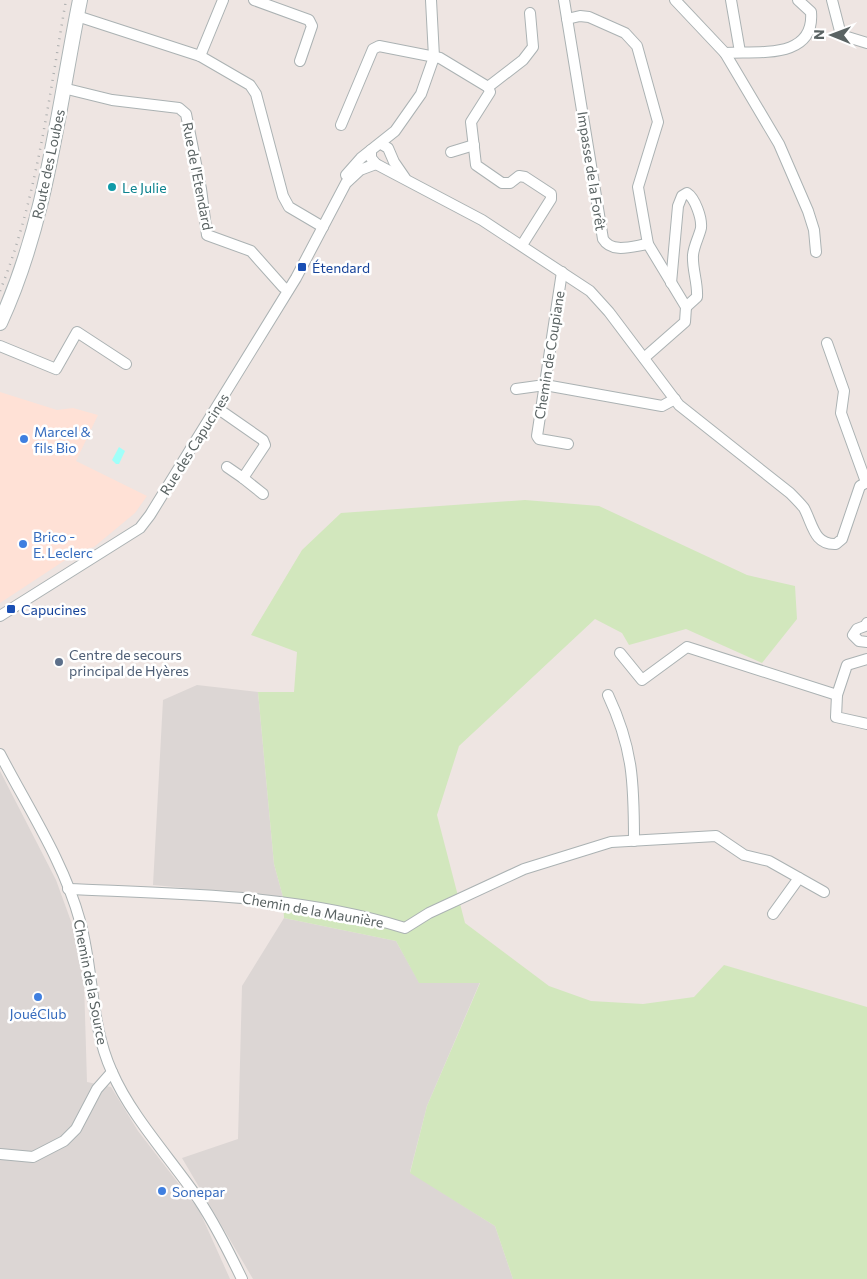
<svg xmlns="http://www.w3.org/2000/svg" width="867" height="1279" font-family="Commissioner,sans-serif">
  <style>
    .commercial { fill: #ffe1d6 }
    .industrial { fill: #dcd6d4 }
    .green { fill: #d2e7bd }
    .water { fill: #a1fff9 }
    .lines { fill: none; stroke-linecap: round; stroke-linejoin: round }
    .minor-casing { stroke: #abb2b3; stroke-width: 12 }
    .secondary-casing { stroke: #adb5b6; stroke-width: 16 }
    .minor { stroke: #fff; stroke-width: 10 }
    .secondary { stroke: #fff; stroke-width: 14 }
    .rail { stroke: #adafaf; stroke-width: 2.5; stroke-dasharray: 1 6; stroke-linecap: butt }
    .culture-dot { fill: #0f9aa8; stroke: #fff; stroke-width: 2 }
    .transit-dot { fill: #1a4fb4; stroke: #fff; stroke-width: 2 }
    .shop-dot { fill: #3f7fe0; stroke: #fff; stroke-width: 2 }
    .service-dot { fill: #5c6f8a; stroke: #fff; stroke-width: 2 }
    .labels { text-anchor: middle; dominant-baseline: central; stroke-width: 5; stroke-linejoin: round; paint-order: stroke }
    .street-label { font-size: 14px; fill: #5a6363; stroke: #fff }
    .culture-label { font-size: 14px; fill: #0d838f; stroke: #fff; text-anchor: start }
    .transit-label { font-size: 14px; fill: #164399; stroke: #fff; text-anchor: start }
    .shop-label { font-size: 14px; fill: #366cbe; stroke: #fff; text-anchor: start }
    .service-label { font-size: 14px; fill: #4e5e75; stroke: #fff; text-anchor: start }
  </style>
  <rect width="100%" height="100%" fill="#eee5e2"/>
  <!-- commercial -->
  <path class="commercial" d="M0,392l57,18 16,-2 25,7 -22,46 71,35 -12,17 -41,34 -15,4 -79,52z"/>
  <!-- industrial -->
  <g class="industrial">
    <path d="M197,685l61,7 16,172 9,33 -130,-12 10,-185z"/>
    <path d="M0,771l56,109 16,44 12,58 3,100 24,5 27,44 61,79 31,69h-230z"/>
    <path d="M284,918l112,23 23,41h61l-53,124 -17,66 85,54 18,53h-260l-71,-121 56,-19 4,-153z"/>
  </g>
  <!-- green -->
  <path class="green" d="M525,500l74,6 148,69 48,11 2,33 -35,44 -76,-34 -57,16 -7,-12 -27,-14 -136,127 -22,69 28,108 84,63 42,15 52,3 51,-7 30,-32 143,42v272h-354l-18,-53 -85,-53 17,-67 53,-123h-61l-23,-42 -112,-23 -1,-21 -9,-33 -16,-172h36l3,-40 -46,-17 51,-85 39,-37z"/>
  <!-- water -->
  <path class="water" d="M119,447l6,4 -6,13h-3l-4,-4z"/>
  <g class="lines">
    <defs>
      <g id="minor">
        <path d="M254,0l55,20 3,6 -12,35"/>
        <path d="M564,0l39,239c9,15 30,7 45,5"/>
        <path d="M675,0l50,53 54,91 29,67 6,19 2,22"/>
        <path d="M731,0l9,52"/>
        <path d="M832,0l9,35 26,8"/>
        <path d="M77,16l123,40 50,29 6,9 27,102 6,11 34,20"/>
        <path d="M567,19l13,-3 9,1 36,16 12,13 21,76 -20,65 10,57 38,63 -1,15 -41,36"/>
        <path d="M725,53c33,-2 90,7 86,-41l-13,-12"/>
        <path d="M200,56l23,-56"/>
        <path d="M488,87l35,-27 10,-13 -3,-34"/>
        <path d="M63,88l49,12 67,8 7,6 15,75 6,46 44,16 32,36 5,3"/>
        <path d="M341,125l32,-76 6,-3 61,12 48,29 2,5 -19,30 5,43 26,18h8l9,-7 6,1 26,17v5l-29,46"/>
        <path d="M381,144l7,4 6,14 11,16"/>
        <path d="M371,150v8l5,6 106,56 108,71 19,21 70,93 111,88c5,5 10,10 14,15 9,17 10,37 32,36l6,-5 18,-53 7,-4"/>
        <path d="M451,152l23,-7"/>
        <path d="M346,175l15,-17 34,-27 26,-37 13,-37 -3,-57"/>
        <path d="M562,272l-25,164 2,3 29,5"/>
        <path d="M671,283l7,-77 4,-10 5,-3c8,5 15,25 14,35 -2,9 -7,17 -8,27 -1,14 5,28 4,42l-11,10"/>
        <path d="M827,343l17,48 -3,22 25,69"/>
        <path d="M0,346l56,23 21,-37 49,32"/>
        <path d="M516,389l29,-4 117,21 13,-7"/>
        <path d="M217,408l46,32 2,5 -22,33 -16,-11"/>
        <path d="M243,478l20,16"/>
        <path d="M0,616l140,-88 10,-13 146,-237 50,-95 14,-13 16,-6"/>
        <path d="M867,623l-2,3 -8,3 -4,6 6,6 8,1"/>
        <path d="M620,653l22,27 45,-33 150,48"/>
        <path d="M867,659l-20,6 -10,30 -1,22 31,7"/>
        <path d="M608,695c25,53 26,88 26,146"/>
        <path d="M0,754c28,54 64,108 80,167 14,50 10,103 32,151 19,44 59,87 87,128 16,24 30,52 43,79"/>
        <path d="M68,889c112,5 228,5 337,39l24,-15 95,-44 87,-27 105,-6 28,19 25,6 55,31"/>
        <path d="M773,914l26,-36"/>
        <path d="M0,1154l33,3 31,-16 12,-12 21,-40 15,-17"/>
      </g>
      <path id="secondary" d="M0,323c47,-102 58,-214 80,-323"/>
    </defs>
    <!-- minor casing -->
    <use href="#minor" class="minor-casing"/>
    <!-- secondary casing -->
    <use href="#secondary" class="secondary-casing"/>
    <!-- minor -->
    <use href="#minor" class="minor"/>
    <!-- secondary -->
    <use href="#secondary" class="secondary"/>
    <!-- rail -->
    <path class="rail" d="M0,291c37,-92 49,-194 66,-291"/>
  </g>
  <!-- markers -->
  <circle class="culture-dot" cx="112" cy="187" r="5"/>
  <g class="transit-dot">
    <rect x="297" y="262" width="10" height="10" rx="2.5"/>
    <rect x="6" y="604" width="10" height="10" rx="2.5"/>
  </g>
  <g class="shop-dot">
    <circle cx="24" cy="439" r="5"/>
    <circle cx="23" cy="544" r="5"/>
    <circle cx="38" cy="997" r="5"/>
    <circle cx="162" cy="1191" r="5"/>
  </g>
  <circle class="service-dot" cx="59" cy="662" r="5"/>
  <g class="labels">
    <!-- street labels -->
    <g class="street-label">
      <text transform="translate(48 164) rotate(-78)">Route des Loubes</text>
      <text transform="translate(592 171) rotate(81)">Impasse de la Forêt</text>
      <text transform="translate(198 176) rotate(79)">Rue de l'Etendard</text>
      <text transform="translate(549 355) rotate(-81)">Chemin de Coupiane</text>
      <text transform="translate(194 444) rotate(-58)">Rue des Capucines</text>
      <text transform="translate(313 910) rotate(10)">Chemin de la Maunière</text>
      <text transform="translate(91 982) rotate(79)">Chemin de la Source</text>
    </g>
    <!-- culture labels -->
    <g class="culture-label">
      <text x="122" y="187">Le Julie</text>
    </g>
    <!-- transit labels -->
    <g class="transit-label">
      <text x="312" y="267">Étendard</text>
      <text x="21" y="609">Capucines</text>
    </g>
    <!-- shop labels -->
    <g class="shop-label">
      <text x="34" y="431">Marcel &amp;<tspan x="34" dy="16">fils Bio</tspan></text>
      <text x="33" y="536">Brico -<tspan x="33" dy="16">E. Leclerc</tspan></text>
      <text x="38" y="1013" text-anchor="middle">JouéClub</text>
      <text x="172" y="1191">Sonepar</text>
    </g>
    <!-- service labels -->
    <g class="service-label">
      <text x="69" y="654">Centre de secours<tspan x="69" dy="16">principal de Hyères</tspan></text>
    </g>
  </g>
  <!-- north arrow -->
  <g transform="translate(832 35) rotate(271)" stroke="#ffffff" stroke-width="4" paint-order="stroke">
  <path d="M0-4L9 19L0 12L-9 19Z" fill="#5a6363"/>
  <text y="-8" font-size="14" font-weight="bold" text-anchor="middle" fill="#5a6363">N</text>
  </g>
</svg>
